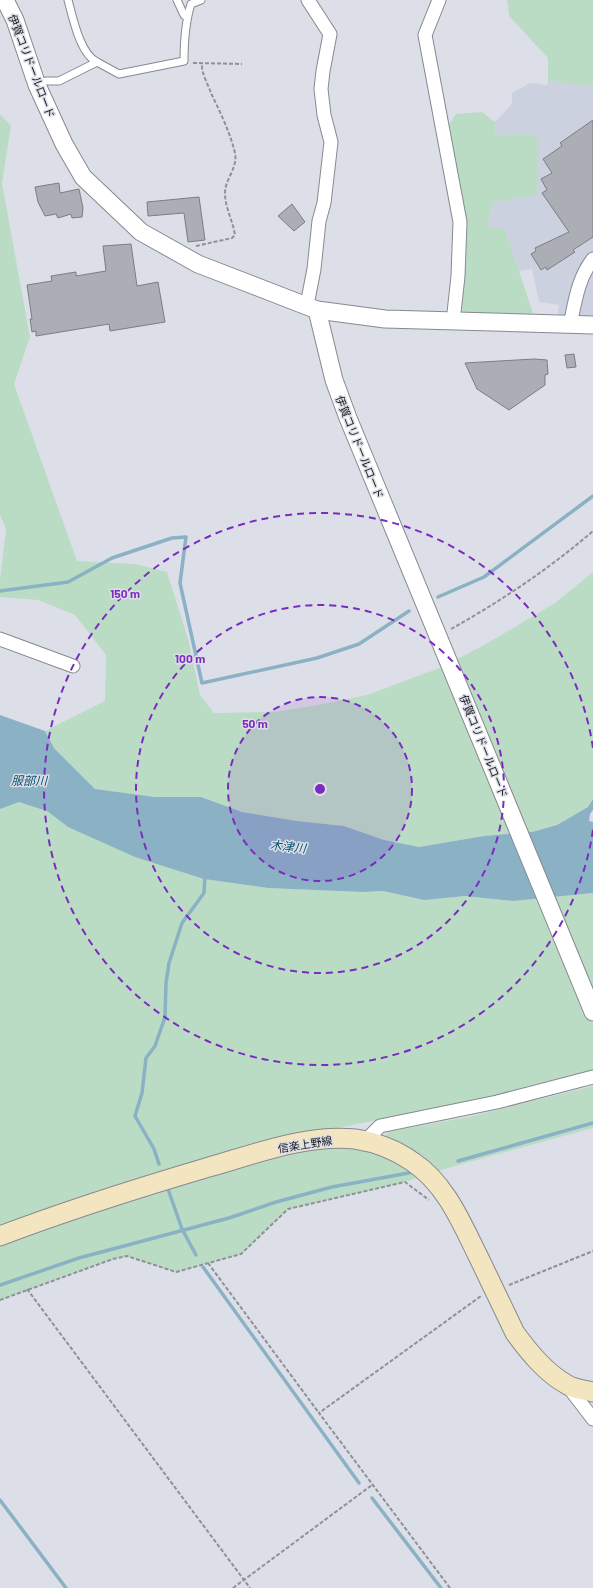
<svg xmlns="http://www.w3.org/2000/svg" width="593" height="1588" font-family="Barlow,'Noto Sans JP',sans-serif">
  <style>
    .built { fill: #ccd1e0 }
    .green { fill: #bbdcc4 }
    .water { fill: #8ab1c4 }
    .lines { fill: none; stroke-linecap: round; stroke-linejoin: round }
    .stream { stroke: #8ab1c4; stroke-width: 3.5 }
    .building { fill: #acaeb6; stroke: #7b7d84 }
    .service-casing { stroke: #878990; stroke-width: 9 }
    .minor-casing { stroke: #878990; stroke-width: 15 }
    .tertiary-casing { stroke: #878990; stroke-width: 19 }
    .secondary-casing { stroke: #878990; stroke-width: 21 }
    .path { stroke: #8f9197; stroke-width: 2; stroke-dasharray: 4 2; stroke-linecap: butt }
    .service { stroke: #fff; stroke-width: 7 }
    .minor { stroke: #fff; stroke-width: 13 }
    .tertiary { stroke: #fff; stroke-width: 17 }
    .secondary { stroke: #f4e5c1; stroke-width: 19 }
    .ring { fill: none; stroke: #7b2cbf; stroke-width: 2; stroke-dasharray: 7 5 }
    .labels { text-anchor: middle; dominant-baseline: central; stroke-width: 3; stroke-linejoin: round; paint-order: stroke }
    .street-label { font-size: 11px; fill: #151619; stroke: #dddfe8 }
    .water-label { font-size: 12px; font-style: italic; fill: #00516c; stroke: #dddfe8 }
    .centre { fill: #7b2cbf; stroke: #dddfe8; stroke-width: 2 }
    .ring-label { font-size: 12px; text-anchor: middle; font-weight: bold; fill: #7b2cbf; stroke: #dddfe8; stroke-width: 3; stroke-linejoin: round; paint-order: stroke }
  </style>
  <rect width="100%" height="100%" fill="#dddfe8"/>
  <!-- built -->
  <path class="built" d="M548,81l45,5v233h-36l2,-14 -20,-3 -7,-33 -13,2 -14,-42 -18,-4 7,-23 37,-68 -35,1 -1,-13 17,-18v-11l18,-10 17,2z"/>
  <!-- green -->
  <g class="green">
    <path d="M507,0h86v86l-45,-5v-23l-39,-42z"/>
    <path d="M482,112l13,10 1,13 35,-1 7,4 -1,57 -43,7 -7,23 18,4 28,84 -6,6 -65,-1 -5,-7 4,-34 -15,-148 10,-15z"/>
    <path d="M0,114l11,12 -9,57 28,154 -16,47 63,177 59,3 31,8 22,70 11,53 14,18 61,-1 54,-9 38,-8 75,-28 44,-23 69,-41 38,-31v227l-5,8 -31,18 -25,7 -48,4 -65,11 -35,-7 -40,-14 -47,-5 -55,-9 -41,-15h-46l-60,-8 -41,-41 -9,-17 60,-30 1,-46 -31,-40 -37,-15 -38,-3v-17l6,-51 -6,-14z"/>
    <path d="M19,801l28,10 21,16 136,52 64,9 95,4 20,-1 41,9 41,-4 48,5 80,-8v179l-85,22 -196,39 -312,97v-421z"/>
    <path d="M593,1086v42l-142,39 -46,15 -117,27 -47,45 -65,18 -49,-16 -14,3 -113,41v-57l150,-53 151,-40 49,-3 24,3 14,-18 85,-16z"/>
  </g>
  <!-- water -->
  <path class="water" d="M0,715l45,16 9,17 41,41 60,8h46l41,15 55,9 47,5 40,14 35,7 65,-11 48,-4 25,-7 31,-18 5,-8v11l-3,4 -1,7 4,1v71l-80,8 -48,-5 -41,4 -41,-9 -20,1 -95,-4 -64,-9 -69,-22 -67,-30 -21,-16 -28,-9 -19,7z"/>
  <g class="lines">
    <!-- stream -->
    <g class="stream">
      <path d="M0,591l68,-9 44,-24 60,-20 14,-1 -6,46 22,100 115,-25 42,-14 50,-33"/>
      <path d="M438,597l46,-20 109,-81"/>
      <path d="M458,1161l135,-38"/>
      <path d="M159,1164l-5,-15 -19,-33 7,-23 4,-35 9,-12 10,-29 1,-34 3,-20 13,-40 22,-30 1,-18"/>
      <path d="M168,1189l14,40 14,26"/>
      <path d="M203,1267l156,216"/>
      <path d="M0,1285l79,-27 150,-40 47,-16 56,-15 82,-15"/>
      <path d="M372,1498l69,90"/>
      <path d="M0,1500l66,88"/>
    </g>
  </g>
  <!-- building -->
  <g class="building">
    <path d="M593,120v117l-20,13 2,2 -28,18 -1,-3 -5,3 -10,-16 5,-3 -1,-3 34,-16 -27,-39 5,-3 -6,-11 11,-6 -9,-14 19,-13 -2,-3z"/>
    <path d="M59,183l1,10 19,-4 4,19 -1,9 -10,1 -1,-4 -13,4 -2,-4 -11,2 -7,-14 -3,-15z"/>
    <path d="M199,197l6,43 -17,2 -4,-29 -36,3 -1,-14z"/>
    <path d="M292,204l13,18 -11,9 -16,-15z"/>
    <path d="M131,244l6,42 21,-4 7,40 -55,9 -1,-7 -73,12v-5l-4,1 -2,-13h2l-5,-34 25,-4 -1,-5 25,-4v4l30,-5 -3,-25z"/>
    <path d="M574,354l2,13 -9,1 -2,-13z"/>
    <path d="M534,359l13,1 1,14 -3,1v10l-36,25 -32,-21 -12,-26z"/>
  </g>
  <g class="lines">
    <defs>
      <g id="service">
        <path d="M68,0c5,18 12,54 29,62"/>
        <path d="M177,0l7,15 3,2"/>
        <path d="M37,84l9,-3h13l38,-19 22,12 65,-13c0,-20 1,-38 7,-57l10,-4"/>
      </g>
      <g id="minor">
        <path d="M439,0l-14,35 35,187 -2,54 -5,46"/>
        <path d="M307,305l7,-36 5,-48 5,-18 7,-61 -7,-27 -3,-26 2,-18 7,-37 -22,-34"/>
        <path d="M570,325c5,-23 8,-47 23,-66"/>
        <path d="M0,639l73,27"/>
        <path d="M369,1142l2,-7 9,-9 117,-24 96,-25"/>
        <path d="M567,1385l26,34"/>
      </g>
      <g id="tertiary">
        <path d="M5,0l10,20 22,65 27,59 19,33 58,55 57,32 119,46 68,9 208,6"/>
        <path d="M317,310l17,70 14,38 245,594"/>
      </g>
      <path id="secondary" d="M0,1236c68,-26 138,-48 209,-69 46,-13 97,-33 146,-28 20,3 41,11 58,23 33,22 49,62 66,96 12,25 24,50 36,75 14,19 30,39 51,51 7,5 19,6 27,8"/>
    </defs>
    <!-- service casing -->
    <use href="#service" class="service-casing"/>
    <!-- minor casing -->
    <use href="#minor" class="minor-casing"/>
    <!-- tertiary casing -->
    <use href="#tertiary" class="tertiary-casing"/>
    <!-- secondary casing -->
    <use href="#secondary" class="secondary-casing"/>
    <!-- path -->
    <g class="path">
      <path d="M193,63l49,1"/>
      <path d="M196,246l36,-8 3,-3c-2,-14 -10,-27 -10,-42 0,-14 13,-25 10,-40 -5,-21 -15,-41 -24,-60 -3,-9 -10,-20 -9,-29"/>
      <path d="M451,629c50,-28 98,-60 142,-98"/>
      <path d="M208,1263l111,150"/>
      <path d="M509,1285l84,-34"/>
      <path d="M27,1289l223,299"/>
      <path d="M0,1300l113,-41 14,-3 49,16 65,-18 47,-45 117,-27 24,18"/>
      <path d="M233,1588l139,-103"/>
      <path d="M450,1588l-131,-175 162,-117"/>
    </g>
    <!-- service -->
    <use href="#service" class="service"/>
    <!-- minor -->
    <use href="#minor" class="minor"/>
    <!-- tertiary -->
    <use href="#tertiary" class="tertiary"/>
    <!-- secondary -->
    <use href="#secondary" class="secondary"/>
  </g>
  <!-- distance rings -->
  <circle cx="320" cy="789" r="92" fill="#7b2cbf" fill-opacity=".12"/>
  <g class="ring">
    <circle cx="320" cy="789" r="92"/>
    <circle cx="320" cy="789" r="184"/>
    <path d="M593 830A276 276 0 1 1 593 748"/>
  </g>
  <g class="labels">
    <!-- street labels -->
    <g class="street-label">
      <text transform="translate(32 66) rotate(69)">伊賀コリドールロード</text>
      <text transform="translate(360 447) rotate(68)">伊賀コリドールロード</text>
      <text transform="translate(484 746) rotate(68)">伊賀コリドールロード</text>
      <text transform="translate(305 1144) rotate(-9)">信楽上野線</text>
    </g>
    <!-- water labels -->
    <g class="water-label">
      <text transform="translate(29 780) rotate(1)">服部川</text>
      <text transform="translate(288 846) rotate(6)">木津川</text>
    </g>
  </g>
  <circle cx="320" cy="789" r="6" class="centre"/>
  <g class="ring-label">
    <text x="125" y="598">150 m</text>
    <text x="190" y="663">100 m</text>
    <text x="255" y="728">50 m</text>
  </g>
</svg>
